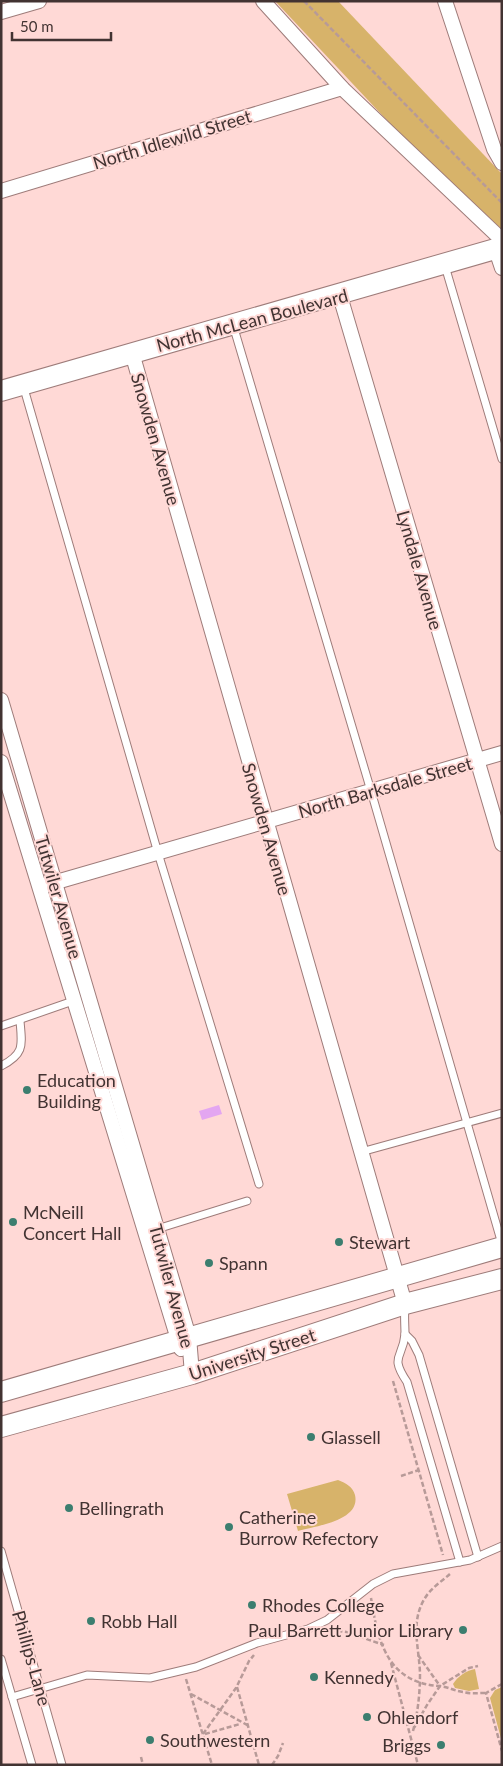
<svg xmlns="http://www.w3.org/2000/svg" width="503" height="1766" font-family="Lato,sans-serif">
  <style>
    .green { fill: #d7b36a }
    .water { fill: #e3a6f1 }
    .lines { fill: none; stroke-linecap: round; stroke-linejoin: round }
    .lane-casing { stroke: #9e7c7a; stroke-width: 9 }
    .street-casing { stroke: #9e7c7a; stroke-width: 16 }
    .secondary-casing { stroke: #9e7c7a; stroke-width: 22 }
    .path { stroke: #b79a98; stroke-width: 2.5; stroke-dasharray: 5 2.5; stroke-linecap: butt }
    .lane { stroke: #fff; stroke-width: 7 }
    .street { stroke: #fff; stroke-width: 14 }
    .secondary { stroke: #fff; stroke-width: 20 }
    .poi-dot { fill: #3c7e6f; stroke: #ffd9d6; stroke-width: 2 }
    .labels { text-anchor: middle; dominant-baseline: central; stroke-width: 4; stroke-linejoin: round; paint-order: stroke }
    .street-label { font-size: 18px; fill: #423332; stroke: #ffd9d6 }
    .poi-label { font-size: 18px; fill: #423332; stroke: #ffd9d6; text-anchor: start }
  </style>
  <rect width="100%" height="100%" fill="#ffd9d6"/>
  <!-- green -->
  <g class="green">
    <path d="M275,1h63l164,173v69z"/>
    <path d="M338,1480c8,3 15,7 17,15 6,26 -40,31 -57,36l-11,-37z"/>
    <path d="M475,1669l4,20 -10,2 -14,-3 -2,-4c4,-7 14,-14 22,-15z"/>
    <path d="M502,1687v55l-12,-44 5,-8z"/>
  </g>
  <!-- water -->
  <path class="water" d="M219,1105l3,9 -20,6 -3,-9z"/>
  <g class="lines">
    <defs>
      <g id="lane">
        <path d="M445,266l57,193"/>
        <path d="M233,325l138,466 131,453"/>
        <path d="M23,385l135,468 101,331"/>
        <path d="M1,1026l72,-25"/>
        <path d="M1,1066c24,-12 21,-21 19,-45"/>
        <path d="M361,1152l141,-39"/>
        <path d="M157,1229l90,-28"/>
        <path d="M405,1307c-1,9 0,19 0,27 -2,25 -16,21 2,48l53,180"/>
        <path d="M405,1334l7,7 7,14 59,202"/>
        <path d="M1,1551l61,214"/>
        <path d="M1,1659l31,106"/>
        <path d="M12,1697l75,-22 63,3 46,-11 61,-24 51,-14 19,-9 46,-36 20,-10 77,-14 32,-14"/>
      </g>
      <g id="street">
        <path d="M263,1l79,87 160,152"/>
        <path d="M445,1l49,148 8,14"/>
        <path d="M1,12l38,-11"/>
        <path d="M1,191l341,-103"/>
        <path d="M496,250l6,18"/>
        <path d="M340,296l162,548"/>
        <path d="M132,353l273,951"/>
        <path d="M1,700l188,637 3,37"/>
        <path d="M1,762l180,587"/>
        <path d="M46,885l456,-132"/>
      </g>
      <g id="secondary">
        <path d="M1,391l501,-144"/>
        <path d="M1,1392l501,-145"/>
        <path d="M1,1427l191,-53 213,-70 97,-25"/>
      </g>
    </defs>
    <!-- lane casing -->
    <use href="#lane" class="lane-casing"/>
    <!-- street casing -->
    <use href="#street" class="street-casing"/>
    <!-- secondary casing -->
    <use href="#secondary" class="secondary-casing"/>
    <!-- path -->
    <g class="path">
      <path d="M304,1l198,202"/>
      <path d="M393,1381l50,174"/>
      <path d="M401,1476l18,-6"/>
      <path d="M371,1598c7,45 17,85 69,88 8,1 15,5 23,6 7,2 15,1 23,1"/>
      <path d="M330,1630l16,2 38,13"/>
      <path d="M418,1655l22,31"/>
      <path d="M391,1663l27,102"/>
      <path d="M186,1679l26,86"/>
      <path d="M502,1684l-16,9 16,58"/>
      <path d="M237,1687l22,78"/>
      <path d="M191,1694l58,32"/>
      <path d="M414,1728l13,-23 13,-19 29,-18 9,-2"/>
      <path d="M413,1731c5,-19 7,-38 7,-58 -1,-26 -10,-51 5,-75 6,-10 17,-17 25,-24"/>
      <path d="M203,1734l33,-46 13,-27 5,-6"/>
      <path d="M205,1734l35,-10"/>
      <path d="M141,1757l2,8"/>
      <path d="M272,1765l6,-9 5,-13"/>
    </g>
    <!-- lane -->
    <use href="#lane" class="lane"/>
    <!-- street -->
    <use href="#street" class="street"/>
    <!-- secondary -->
    <use href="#secondary" class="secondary"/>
  </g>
  <!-- markers -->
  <g class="poi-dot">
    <circle cx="27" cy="1090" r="5"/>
    <circle cx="13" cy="1222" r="5"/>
    <circle cx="339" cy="1242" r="5"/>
    <circle cx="209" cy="1263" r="5"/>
    <circle cx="311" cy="1437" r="5"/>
    <circle cx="69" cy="1508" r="5"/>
    <circle cx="229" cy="1527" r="5"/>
    <circle cx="252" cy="1605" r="5"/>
    <circle cx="91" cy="1621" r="5"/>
    <circle cx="463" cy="1630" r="5"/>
    <circle cx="314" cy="1677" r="5"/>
    <circle cx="367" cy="1717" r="5"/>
    <circle cx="150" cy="1740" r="5"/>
    <circle cx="441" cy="1745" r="5"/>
  </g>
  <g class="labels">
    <!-- street labels -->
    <g class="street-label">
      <text transform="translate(172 139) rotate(-17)">North Idlewild Street</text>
      <text transform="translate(252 320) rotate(-15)">North McLean Boulevard</text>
      <text transform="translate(156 439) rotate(74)">Snowden Avenue</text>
      <text transform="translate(420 570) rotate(74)">Lyndale Avenue</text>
      <text transform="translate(385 787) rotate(-16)">North Barksdale Street</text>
      <text transform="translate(267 829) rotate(74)">Snowden Avenue</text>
      <text transform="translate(59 897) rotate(74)">Tutwiler Avenue</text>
      <text transform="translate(172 1286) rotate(75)">Tutwiler Avenue</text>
      <text transform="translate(252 1354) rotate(-18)">University Street</text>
      <text transform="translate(32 1658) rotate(74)">Phillips Lane</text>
    </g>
    <!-- poi labels -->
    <g class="poi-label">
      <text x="37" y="1080">Education<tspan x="37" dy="21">Building</tspan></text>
      <text x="23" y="1212">McNeill<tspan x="23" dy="21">Concert Hall</tspan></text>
      <text x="349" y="1242">Stewart</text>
      <text x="219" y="1263">Spann</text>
      <text x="321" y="1437">Glassell</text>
      <text x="79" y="1508">Bellingrath</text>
      <text x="239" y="1517">Catherine<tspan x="239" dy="21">Burrow Refectory</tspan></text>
      <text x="262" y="1605">Rhodes College</text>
      <text x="101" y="1621">Robb Hall</text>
      <text x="453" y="1630" text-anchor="end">Paul Barrett Junior Library</text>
      <text x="324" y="1677">Kennedy</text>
      <text x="377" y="1717">Ohlendorf</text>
      <text x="160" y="1740">Southwestern</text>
      <text x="431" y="1745" text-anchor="end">Briggs</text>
    </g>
  </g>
  <!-- border -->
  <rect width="503" height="1766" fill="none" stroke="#423332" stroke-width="5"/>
  <!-- scale -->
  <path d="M12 32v8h99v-8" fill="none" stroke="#423332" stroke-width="2.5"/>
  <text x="20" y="32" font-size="15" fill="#423332" stroke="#ffd9d6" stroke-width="4" paint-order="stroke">50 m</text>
</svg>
